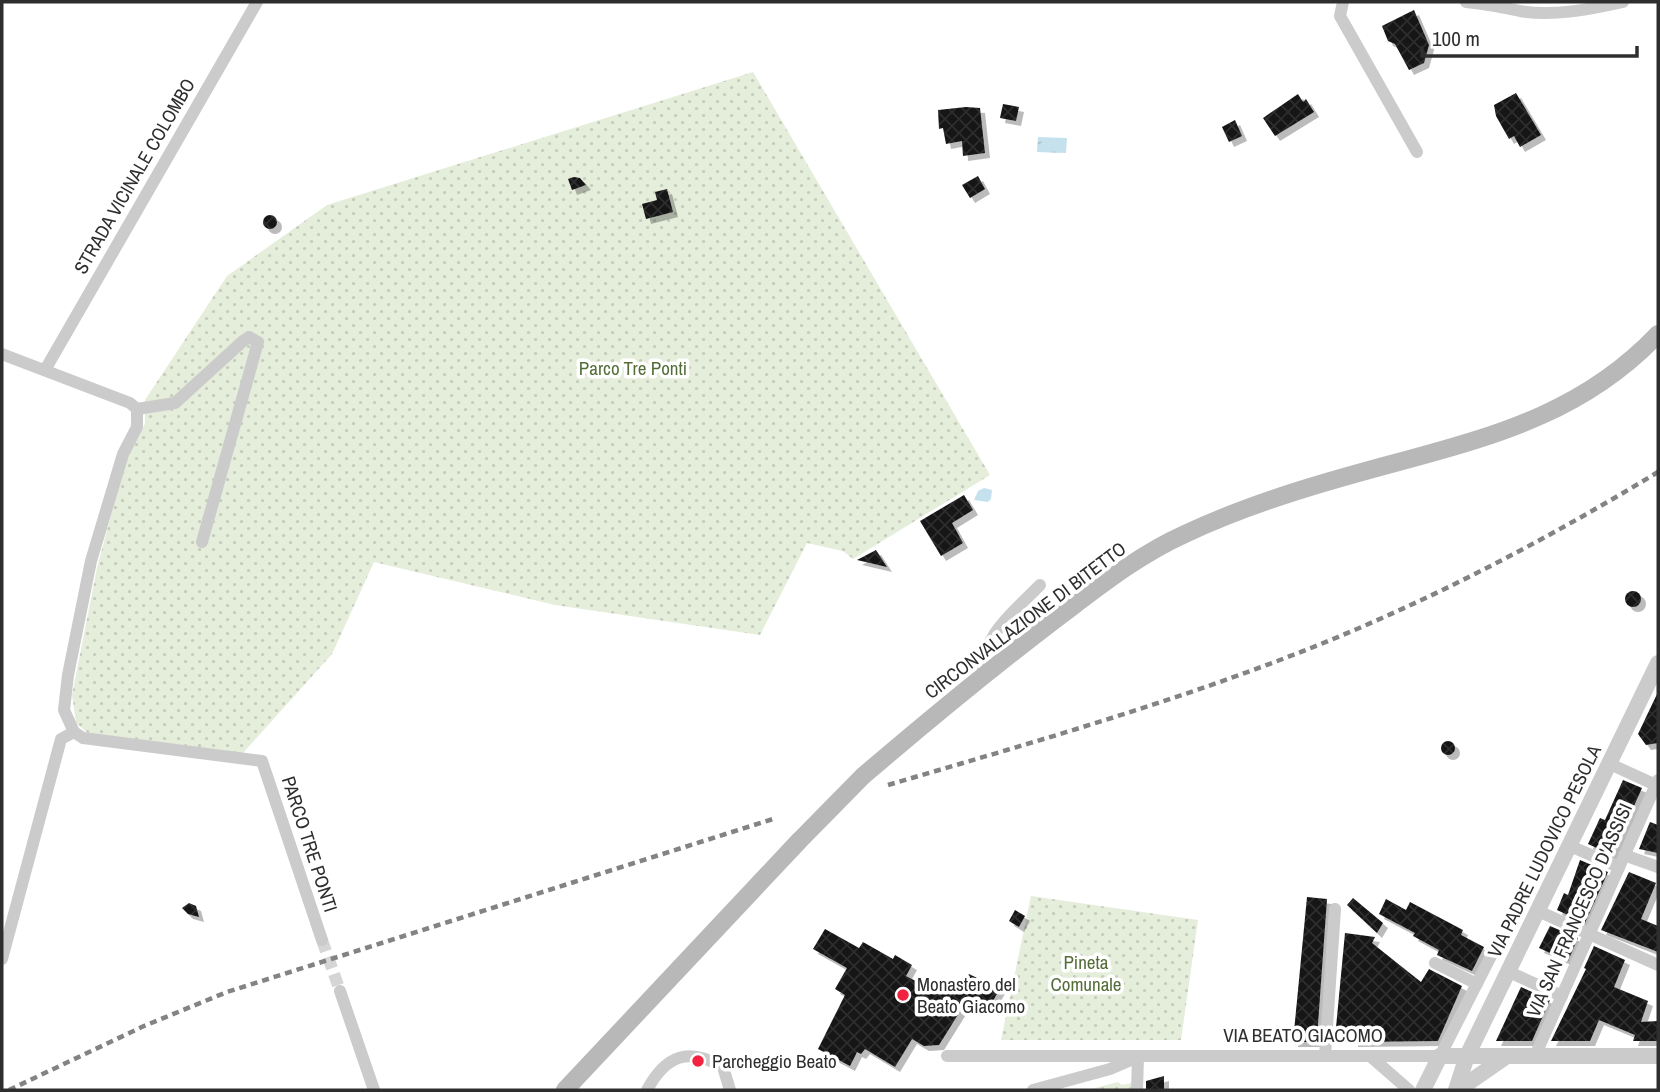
<svg xmlns="http://www.w3.org/2000/svg" width="1660" height="1092" font-family="'Archivo Narrow',sans-serif">
  <style>
    .grass { fill: url(#grass-dots) }
    .water { fill: url(#water-ripples) }
    .building { fill: url(#building-cross-hatch); filter: url(#shadow) }
    .lines { fill: none; stroke-linecap: round; stroke-linejoin: round }
    .minor-tunnel { stroke: #d5d5d5; stroke-width: 12; stroke-dasharray: 12 6; stroke-linecap: butt }
    .minor { stroke: #cbcbcb; stroke-width: 12 }
    .tertiary { stroke: #cbcbcb; stroke-width: 16 }
    .secondary { stroke: #b8b8b8; stroke-width: 18 }
    .rail { stroke: #838383; stroke-width: 4.5; stroke-dasharray: 7 5; stroke-linecap: butt }
    .secondary-bridge { stroke: #b8b8b8; stroke-width: 18 }
    .poi-dot { fill: #f2233e; stroke: #fff; stroke-width: 2.5 }
    .labels { text-anchor: middle; dominant-baseline: central; stroke-width: 7; stroke-linejoin: round; paint-order: stroke }
    .street-label { font-size: 19px; fill: #2e2e2e; stroke: #fff }
    .park-label { font-size: 19px; fill: #546d38; stroke: #fff }
    .poi-label { font-size: 19px; fill: #2e2e2e; stroke: #fff; text-anchor: start }
  </style>
  <defs>
    <pattern id="grass-dots" width="8" height="8" patternUnits="userSpaceOnUse" patternTransform="scale(1.75)"><rect width="8" height="8" fill="#e5eddb"/><path d="M2 2h.1M6 6h.1" fill="none" stroke="#c5ccbc" stroke-width="1.8" stroke-linecap="round"/></pattern>
    <pattern id="water-ripples" width="26" height="14" patternUnits="userSpaceOnUse" patternTransform="scale(1.75)"><rect width="26" height="14" fill="#c5e1ee"/><path d="M2 4q2-2 4 0t4 0M15 11q2-2 4 0t4 0" fill="none" stroke="#aac1cc"/></pattern>
    <pattern id="building-cross-hatch" width="8" height="8" patternUnits="userSpaceOnUse" patternTransform="scale(1.75)"><rect width="8" height="8" fill="#151515"/><path d="M0 0l8 8M0 8l8-8" fill="none" stroke="#2f2f2f"/></pattern>
    <filter id="shadow"><feDropShadow dx="5" dy="5" stdDeviation="0" flood-color="#0004"/></filter>
  </defs>
  <rect width="100%" height="100%" fill="#fff"/>
  <!-- grass -->
  <g class="grass">
    <path d="M753,72l237,403 -137,84 -10,-8 -36,-8 -47,92 -205,-30 -181,-43 -42,92 -89,99 -154,-19 -13,-11 -4,-28 25,-127 28,-106 20,-38v-24l82,-124 100,-71z"/>
    <path d="M1031,896l167,24 -17,120h-180z"/>
    <path d="M1118,1082l4,3 9,-2 4,7h-48z"/>
  </g>
  <!-- water -->
  <g class="water">
    <path d="M1038,137l29,1 -1,15 -29,-1z"/>
    <path d="M984,488l8,2 -1,9 -3,3 -14,-2 4,-9z"/>
  </g>
  <!-- building -->
  <g class="building">
    <path d="M1414,10l15,35 -5,18 -15,7 -14,-26 -7,-3 -6,-15z"/>
    <path d="M1516,93l25,42 -21,12 -6,-11 -5,3 -13,-23 -2,-11z"/>
    <path d="M1298,94l5,8 3,-3 8,13 -39,24 -12,-18z"/>
    <path d="M1003,104l16,3 -3,14 -16,-3z"/>
    <path d="M966,107l14,1 5,45 -22,3 -1,-15 -16,3 -3,-16 -4,1 -1,-19z"/>
    <path d="M1235,120l7,16 -13,6 -7,-15z"/>
    <path d="M978,176l7,13 -15,9 -8,-13z"/>
    <path d="M574,177l6,1 6,7 -14,5 -4,-11z"/>
    <path d="M667,189l6,23 -27,7 -4,-15 15,-4 -2,-8z"/>
    <circle cx="270" cy="222" r="7"/>
    <path d="M964,495l9,15 -21,13 11,20 -22,13 -21,-35z"/>
    <path d="M876,550l11,17 -30,-7z"/>
    <circle cx="1633" cy="599" r="8"/>
    <path d="M1658,692v51l-12,2 -8,-11z"/>
    <circle cx="1448" cy="748" r="7"/>
    <path d="M1623,780l19,8 -30,67 -24,-11 12,-26 5,2z"/>
    <path d="M1650,822l8,3v28l-19,-4z"/>
    <path d="M1580,860l28,12 -23,51 -28,-13 7,-17 4,2z"/>
    <path d="M1629,872l27,11 -15,36 17,7v26l-57,-22z"/>
    <path d="M1307,897l20,2 -10,139v4h-24z"/>
    <path d="M1353,898l30,25 -6,10 -30,-28z"/>
    <path d="M1386,899l20,11 4,-8 53,28 -2,5 23,12 -12,24 -35,-16 2,-5 -26,-14 2,-3 -36,-19z"/>
    <path d="M189,903l7,3 3,11 -11,-3 -6,-6z"/>
    <path d="M1015,910l10,6 -6,11 -10,-6z"/>
    <path d="M1550,926l28,12 -10,23 -29,-13z"/>
    <path d="M825,929l34,19 4,-6 30,17 2,-4 17,10 -6,11 29,15 6,-10 17,10 11,-17 31,15 -12,20 -19,-12 -30,48 -15,1 -12,-7 -17,28 -30,-18 -4,5 -4,-2 -7,14 -32,-17 27,-54 -10,-6 12,-21 -34,-19z"/>
    <path d="M1345,933l30,4 -3,6 49,39 8,-13 33,17 -24,55 -85,1v-3l-18,-1z"/>
    <path d="M1594,946l31,14 -11,27 34,14 -7,21 17,-1v20h-25l2,-6 -36,-15 -9,21h-39l35,-72 -2,-1z"/>
    <path d="M1521,987l29,13 -18,41h-36z"/>
    <path d="M1164,1076v14h-18v-9z"/>
  </g>
  <g class="lines">
    <!-- minor-tunnel -->
    <path class="minor-tunnel" d="M322,940l18,51"/>
    <!-- minor -->
    <g class="minor">
      <path d="M1343,2l-3,14 77,136"/>
      <path d="M1466,2c19,2 36,5 54,9 32,6 72,-2 103,-9"/>
      <path d="M2,354l128,49 7,6v18l-14,27 -32,107 -23,114 -4,35 10,22 9,6 179,23 60,179"/>
      <path d="M45,370l212,-368"/>
      <path d="M137,409l38,-6 68,-62 6,-4 9,5 -56,200"/>
      <path d="M983,675c-2,-40 31,-63 57,-90"/>
      <path d="M1610,764l48,22"/>
      <path d="M1570,846l49,21"/>
      <path d="M1624,855l34,12"/>
      <path d="M1538,911l120,54"/>
      <path d="M2,959l59,-220 13,-7"/>
      <path d="M1435,963l42,21"/>
      <path d="M1509,972l53,24"/>
      <path d="M340,991l34,99"/>
      <path d="M947,1056h493l52,-102"/>
      <path d="M1325,1056l10,-147"/>
      <path d="M1370,1056l39,34"/>
      <path d="M1535,1056l123,-276"/>
      <path d="M647,1090c19,-35 41,-43 76,-23l7,23"/>
      <path d="M1033,1090l77,-21 28,-12 -1,33"/>
    </g>
    <!-- tertiary -->
    <g class="tertiary">
      <path d="M1423,1090l17,-34h218"/>
      <path d="M1456,1090l11,-34 191,-393"/>
      <path d="M1458,1090l49,-34"/>
    </g>
    <!-- secondary -->
    <g class="secondary">
      <path d="M863,776c62,-53 125,-105 189,-154 43,-32 84,-66 133,-88 70,-33 146,-54 221,-74 96,-26 181,-51 252,-126"/>
      <path d="M565,1090l234,-249"/>
    </g>
    <!-- rail -->
    <g class="rail">
      <path d="M888,785c136,-40 273,-79 405,-130 127,-49 248,-112 365,-183"/>
      <path d="M9,1090l135,-64 83,-34 546,-173"/>
    </g>
    <!-- secondary-bridge -->
    <path class="secondary-bridge" d="M799,841l64,-65"/>
  </g>
  <!-- markers -->
  <g class="poi-dot">
    <circle cx="903" cy="995" r="7"/>
    <circle cx="698" cy="1061" r="7"/>
  </g>
  <g class="labels">
    <!-- street labels -->
    <g class="street-label">
      <text transform="translate(134 176) rotate(-60)">STRADA VICINALE COLOMBO</text>
      <text transform="translate(1025 620) rotate(-37)">CIRCONVALLAZIONE DI BITETTO</text>
      <text transform="translate(310 844) rotate(72)">PARCO TRE PONTI</text>
      <text transform="translate(1544 851) rotate(-64)">VIA PADRE LUDOVICO PESOLA</text>
      <text transform="translate(1579 910) rotate(-66)">VIA SAN FRANCESCO D'ASSISI</text>
      <text x="1303" y="1035">VIA BEATO GIACOMO</text>
    </g>
    <!-- park labels -->
    <g class="park-label">
      <text x="633" y="368">Parco Tre Ponti</text>
      <text x="1086" y="962">Pineta<tspan x="1086" dy="22">Comunale</tspan></text>
    </g>
    <!-- poi labels -->
    <g class="poi-label">
      <text x="917" y="984">Monastero del<tspan x="917" dy="22">Beato Giacomo</tspan></text>
      <text x="712" y="1061">Parcheggio Beato</text>
    </g>
  </g>
  <!-- border -->
  <rect width="1660" height="1092" fill="none" stroke="#2e2e2e" stroke-width="7"/>
  <!-- scale -->
  <path d="M1422 46v10h215v-10" fill="none" stroke="#2e2e2e" stroke-width="3.5"/>
  <text x="1432" y="46" font-size="21" fill="#2e2e2e" stroke="#ffffff" stroke-width="5" paint-order="stroke">100 m</text>
</svg>
